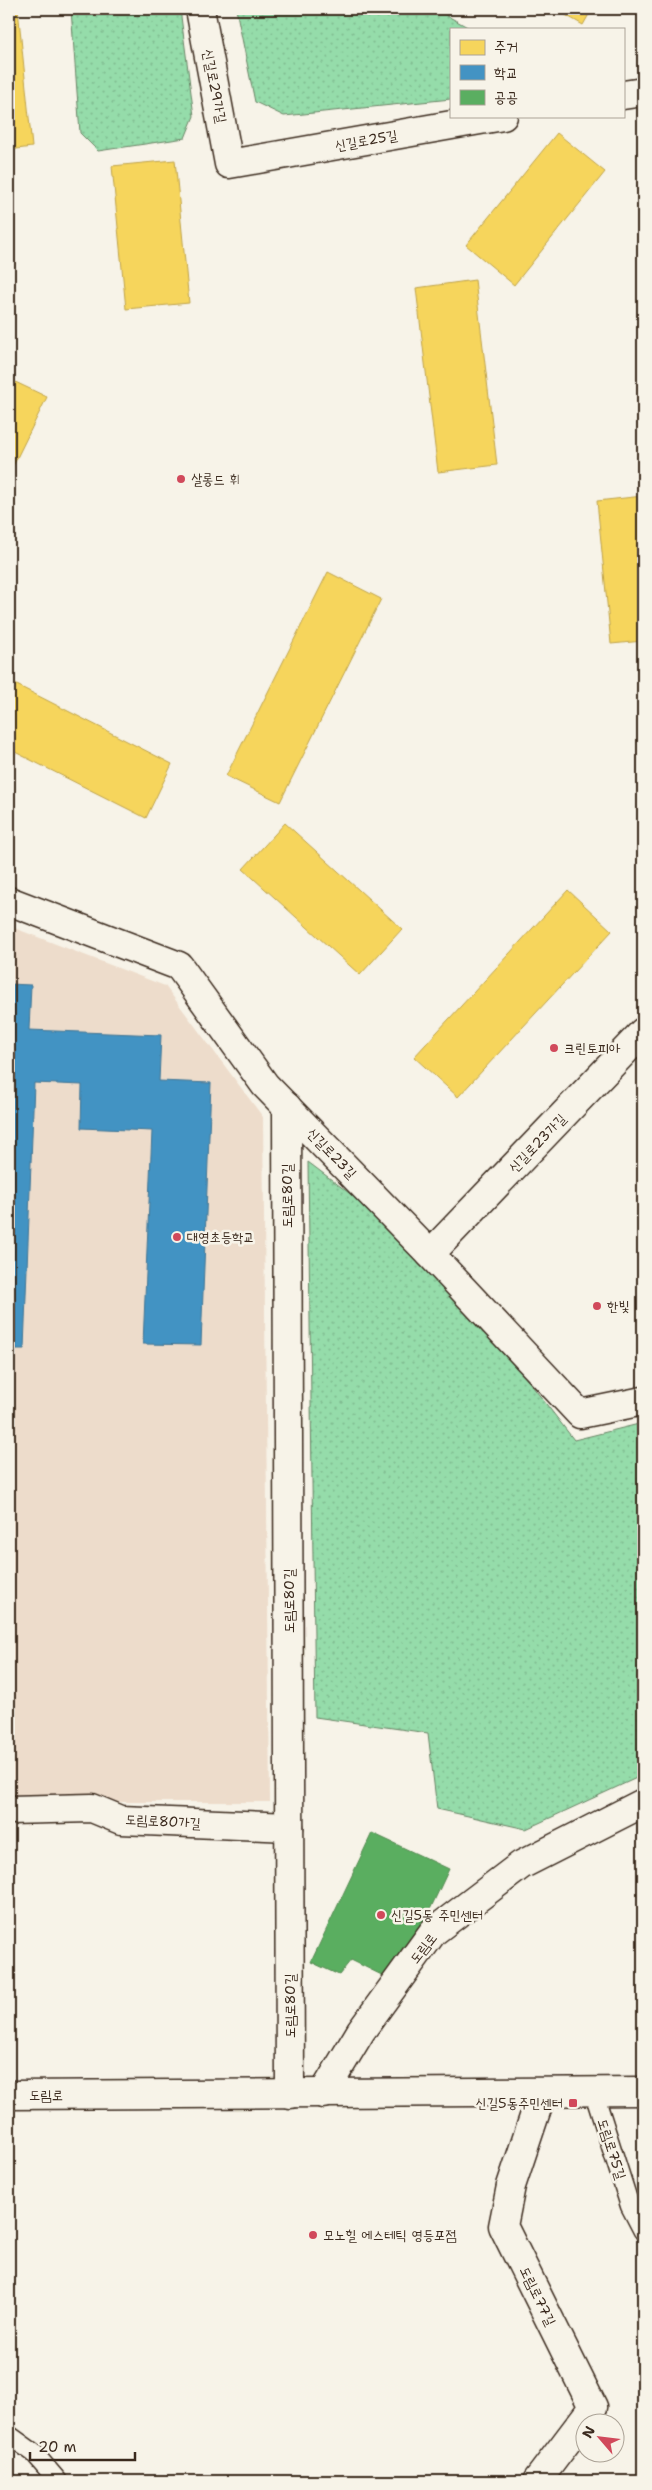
<svg xmlns="http://www.w3.org/2000/svg" width="652" height="2490" font-family="'Shantell Sans','Poor Story',sans-serif">
  <style>
    .built { fill: #eddccb }
    .park { fill: url(#park-dots); stroke: #688364 }
    .homes { fill: #f6d55c; stroke: #bea249 }
    .schools { fill: #4393c3; stroke: #417492 }
    .public { fill: #5aae61; stroke: #51864d }
    .lines { fill: none; stroke-linecap: round; stroke-linejoin: round }
    .lane-casing { stroke: #3b2a1e; stroke-width: 21 }
    .street-casing { stroke: #3b2a1e; stroke-width: 31 }
    .secondary-casing { stroke: #3b2a1e; stroke-width: 31 }
    .lane { stroke: #f7f3e8; stroke-width: 18 }
    .street { stroke: #f7f3e8; stroke-width: 28 }
    .secondary { stroke: #f7f3e8; stroke-width: 28 }
    .poi-dot { fill: #d1495b; stroke: #f7f3e8; stroke-width: 2 }
    .labels { text-anchor: middle; dominant-baseline: central; stroke-width: 5; stroke-linejoin: round; paint-order: stroke }
    .street-label { font-size: 14px; fill: #3b2a1e; stroke: #f7f3e8 }
    .poi-label { font-size: 14px; fill: #3b2a1e; stroke: #f7f3e8; text-anchor: start }
  </style>
  <defs>
    <pattern id="park-dots" width="8" height="8" patternUnits="userSpaceOnUse" patternTransform="scale(1.25)"><rect width="8" height="8" fill="#95dcaa"/><path d="M2 2h.1M6 6h.1" fill="none" stroke="#81bd92" stroke-width="1.8" stroke-linecap="round"/></pattern>
  </defs>
  <rect width="100%" height="100%" fill="#f7f3e8"/>
  <filter id="ink" filterUnits="userSpaceOnUse"><feTurbulence type="fractalNoise" baseFrequency=".02" numOctaves="2"/><feDisplacementMap in="SourceGraphic" scale="10" xChannelSelector="R" yChannelSelector="G"/><feConvolveMatrix kernelMatrix="1 2 1 2 8 2 1 2 1" color-interpolation-filters="sRGB"/></filter>
  <g filter="url(#ink)">
    <!-- built -->
    <path class="built" d="M9,926l156,60 98,131 7,685h-261z"/>
    <!-- park -->
    <g class="park">
      <path d="M71,9h109l14,107 -9,22 -87,13 -18,-18z"/>
      <path d="M236,9h199l36,20h-20v70l-167,17 -29,-14z"/>
      <path d="M308,1162l122,92 144,186 69,-17v352l-117,54 -89,-20 -9,-76 -113,-16z"/>
    </g>
    <!-- homes -->
    <g class="homes">
      <path d="M9,9h9l14,138 -23,3z"/>
      <path d="M555,9h37l-9,16z"/>
      <path d="M557,133l48,39 -91,113 -48,-40z"/>
      <path d="M175,160l14,143 -63,6 -14,-143z"/>
      <path d="M475,280l22,185 -59,7 -22,-184z"/>
      <path d="M9,379l38,18 -38,77z"/>
      <path d="M643,496v145l-32,3 -14,-143z"/>
      <path d="M328,572l53,27 -101,203 -54,-26z"/>
      <path d="M9,681l163,83 -26,54 -137,-69z"/>
      <path d="M285,823l117,106 -42,46 -117,-106z"/>
      <path d="M568,890l44,41 -154,166 -44,-40z"/>
    </g>
    <!-- schools -->
    <path class="schools" d="M9,984l22,1 -2,45 132,5 -2,46 52,2 -10,262 -58,-1 9,-213 -71,-3 1,-43 -48,-2 -10,266h-15z"/>
    <!-- public -->
    <path class="public" d="M372,1833l77,36 -53,113 -45,-22 -12,15 -28,-13z"/>
    <g class="lines">
      <defs>
        <g id="lane">
          <path d="M594,2093l36,113 13,25"/>
          <path d="M9,2435l25,18 24,28"/>
        </g>
        <g id="street">
          <path d="M200,9l29,155 274,-48"/>
          <path d="M623,95l20,-3"/>
          <path d="M9,901l170,65 86,119 165,169 150,160 63,-13"/>
          <path d="M287,1107l3,987"/>
          <path d="M430,1254l213,-222"/>
          <path d="M9,1810l83,-2 29,12 168,7"/>
          <path d="M323,2094l38,-63 72,-99 88,-67 122,-62"/>
          <path d="M537,2481l56,-74 -90,-181 8,-40 31,-93"/>
        </g>
        <path id="secondary" d="M9,2095l634,-4"/>
      </defs>
      <!-- lane casing -->
      <use href="#lane" class="lane-casing"/>
      <!-- street casing -->
      <use href="#street" class="street-casing"/>
      <!-- secondary casing -->
      <use href="#secondary" class="secondary-casing"/>
      <!-- lane -->
      <use href="#lane" class="lane"/>
      <!-- street -->
      <use href="#street" class="street"/>
      <!-- secondary -->
      <use href="#secondary" class="secondary"/>
    </g>
  </g>
  <!-- markers -->
  <g class="poi-dot">
    <circle cx="181" cy="479" r="5"/>
    <circle cx="554" cy="1048" r="5"/>
    <circle cx="177" cy="1237" r="5"/>
    <circle cx="597" cy="1306" r="5"/>
    <circle cx="381" cy="1915" r="5"/>
    <rect x="568" y="2098" width="10" height="10" rx="2.5"/>
    <circle cx="313" cy="2235" r="5"/>
  </g>
  <g class="labels">
    <!-- street labels -->
    <g class="street-label">
      <text transform="translate(215 86) rotate(79)">신길로29가길</text>
      <text transform="translate(366 140) rotate(-10)">신길로25길</text>
      <text transform="translate(537 1143) rotate(-46)">신길로23가길</text>
      <text transform="translate(332 1153) rotate(46)">신길로23길</text>
      <text transform="translate(287 1196) rotate(-90)">도림로80길</text>
      <text transform="translate(289 1601) rotate(-90)">도림로80길</text>
      <text transform="translate(163 1821) rotate(3)">도림로80가길</text>
      <text transform="translate(423 1948) rotate(-52)">도림로</text>
      <text transform="translate(290 2006) rotate(-90)">도림로80길</text>
      <text x="46" y="2095">도림로</text>
      <text transform="translate(612 2149) rotate(72)">도림로75길</text>
      <text transform="translate(538 2296) rotate(64)">도림로77길</text>
    </g>
    <!-- poi labels -->
    <g class="poi-label">
      <text x="191" y="479">살롱드 휘</text>
      <text x="564" y="1048">크린토피아</text>
      <text x="187" y="1237">대영초등학교</text>
      <text x="607" y="1306">한빛</text>
      <text x="391" y="1915">신길5동 주민센터</text>
      <text x="563" y="2103" text-anchor="end">신길5동주민센터</text>
      <text x="323" y="2235">모노힐 에스테틱 영등포점</text>
    </g>
  </g>
  <!-- margin -->
  <rect width="652" height="2490" fill="none" stroke="#f7f3e8" stroke-width="30"/>
  <rect x="15" y="15" width="622" height="2460" fill="none" stroke="#3b2a1e" stroke-width="2" filter="url(#ink)"/>
  <!-- legend -->
  <rect x="450" y="28" width="175" height="90" fill="#f7f3e8" stroke="#aca397"/>
  <rect x="460" y="40" width="25" height="15" fill="#f6d55c" stroke="#aca397"/>
  <text x="494" y="52" font-size="15" fill="#3b2a1e">주거</text>
  <rect x="460" y="65" width="25" height="15" fill="#4393c3" stroke="#aca397"/>
  <text x="494" y="78" font-size="15" fill="#3b2a1e">학교</text>
  <rect x="460" y="90" width="25" height="15" fill="#5aae61" stroke="#aca397"/>
  <text x="494" y="102" font-size="15" fill="#3b2a1e">공공</text>
  <!-- north arrow -->
  <g transform="translate(600 2438) rotate(298)"><circle r="24" fill="#f7f3e8" stroke="#aca397"/>
  <path d="M0-4L9 19L0 12L-9 19Z" fill="#d1495b"/>
  <text y="-8" font-size="14" font-weight="bold" text-anchor="middle" fill="#3b2a1e">N</text>
  </g>
  <!-- scale -->
  <path d="M30 2452v8h105v-8" fill="none" stroke="#3b2a1e" stroke-width="2.5"/>
  <text x="38" y="2452" font-size="15" fill="#3b2a1e" stroke="#f7f3e8" stroke-width="4" paint-order="stroke">20 m</text>
</svg>
